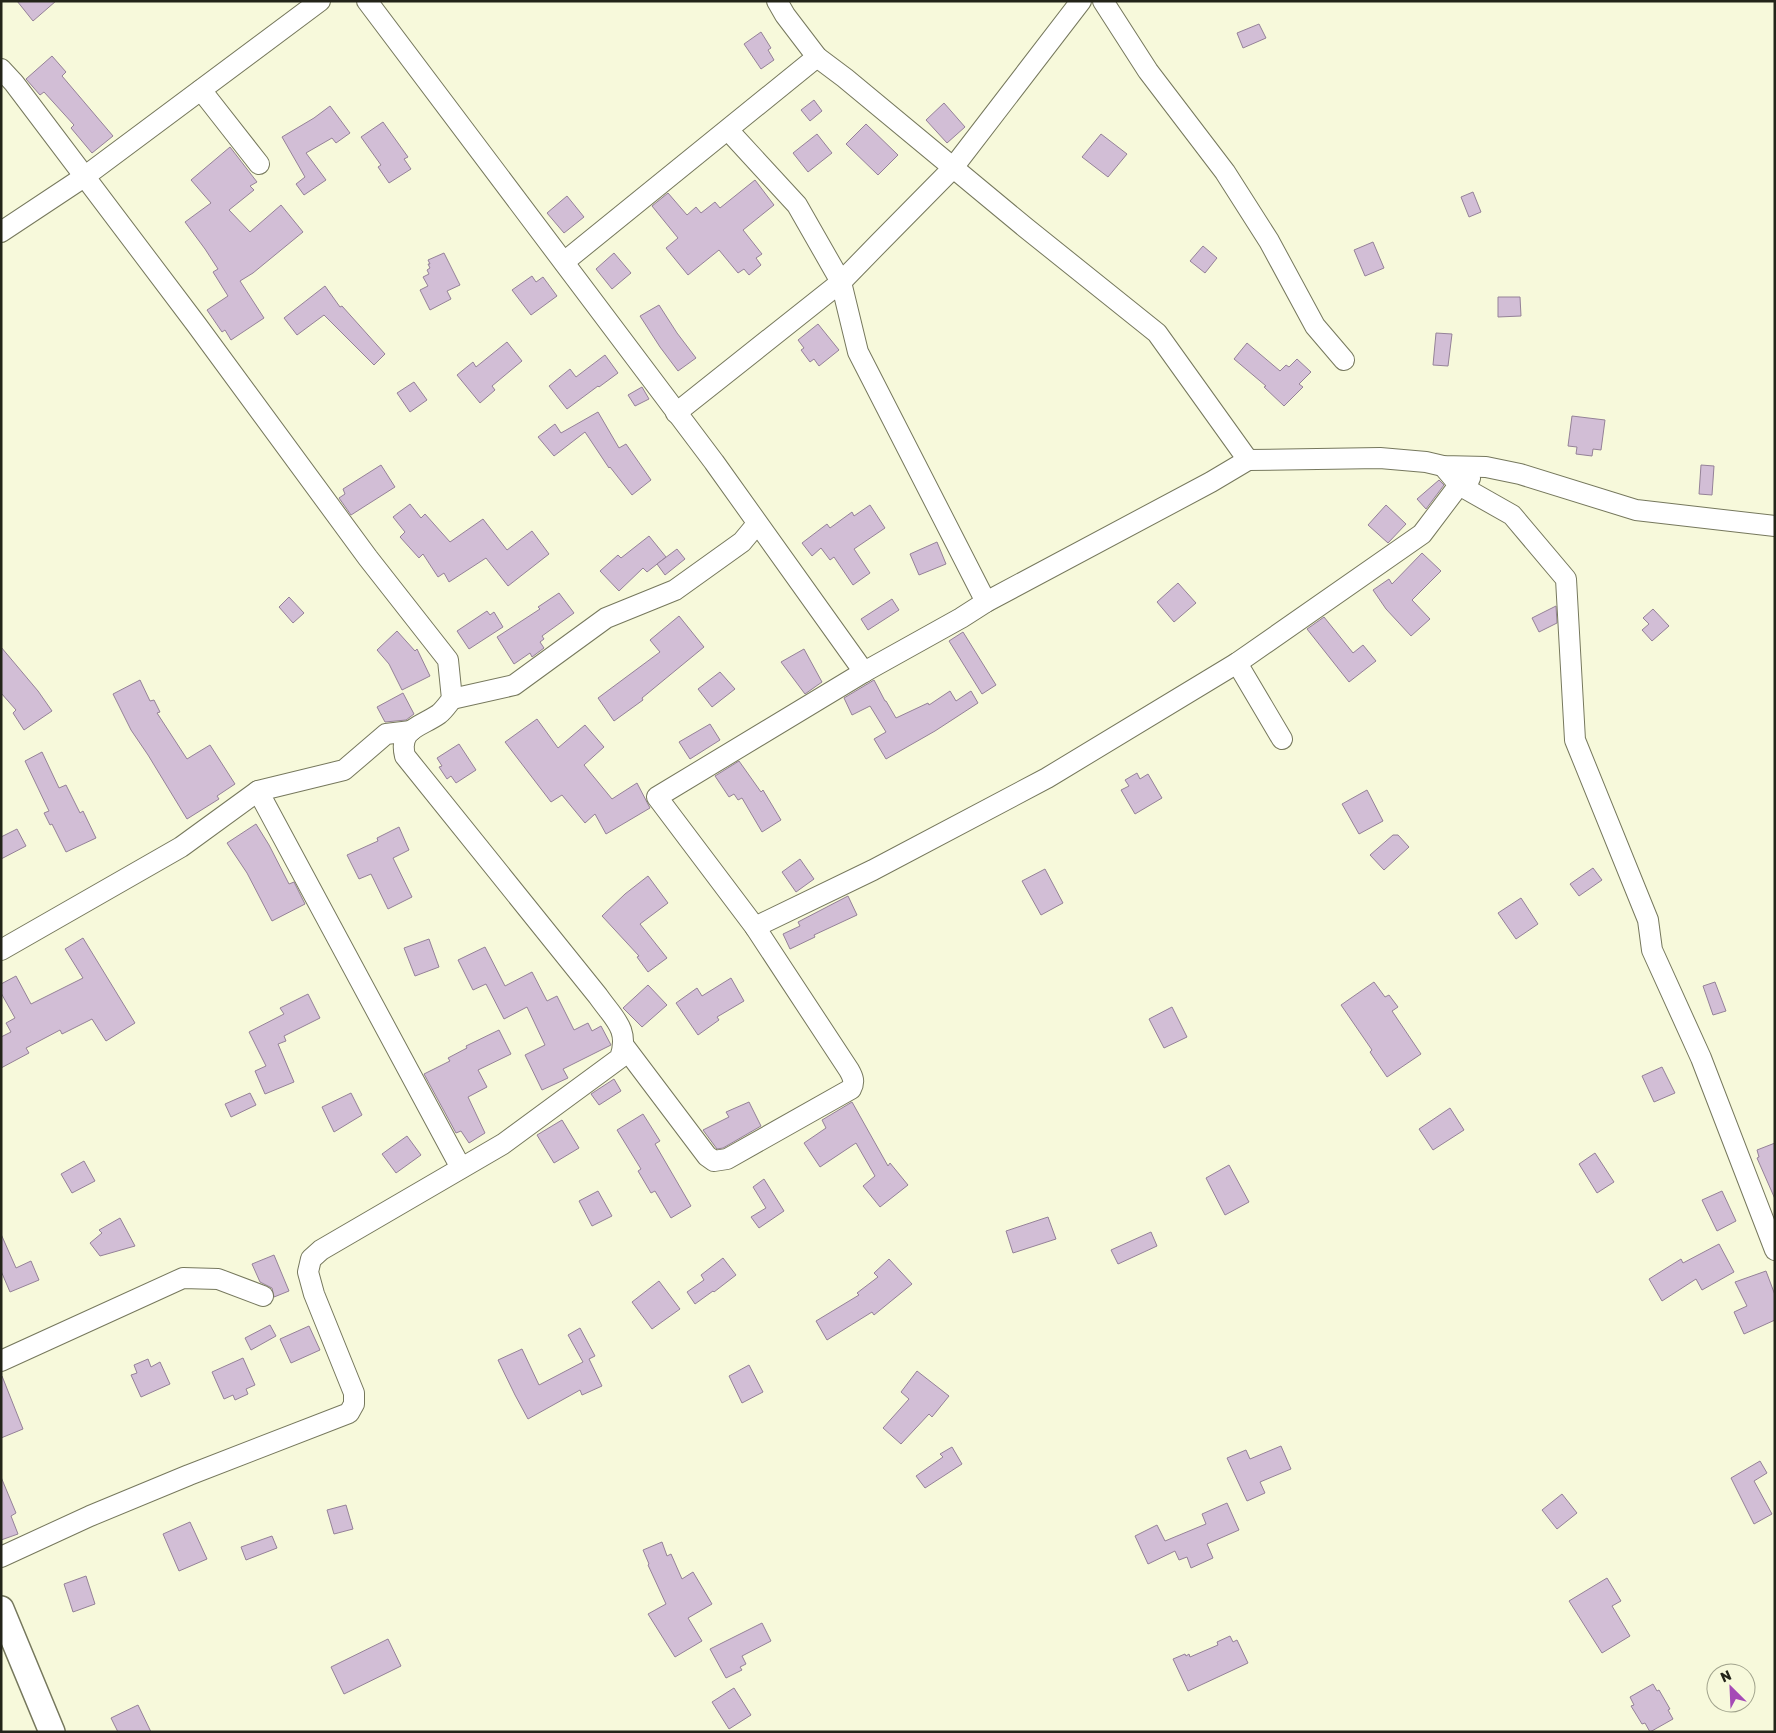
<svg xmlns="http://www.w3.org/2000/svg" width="1776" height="1733" font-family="Rubik,sans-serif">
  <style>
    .building { fill: #d2bed6; stroke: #958298 }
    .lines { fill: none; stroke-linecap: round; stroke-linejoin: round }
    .minor-casing { stroke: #76785d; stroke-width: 22 }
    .tertiary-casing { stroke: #76785d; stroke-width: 28 }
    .minor { stroke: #fff; stroke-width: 20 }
    .tertiary { stroke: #fff; stroke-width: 25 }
  </style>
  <rect width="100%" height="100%" fill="#f7f9db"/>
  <!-- building -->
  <g class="building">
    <path d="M17,1h39l-23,20z"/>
    <path d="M1259,24l7,14 -23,10 -6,-15z"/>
    <path d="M761,32l10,16 -3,2 6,10 -13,9 -17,-25z"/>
    <path d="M52,56l14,16 -4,4 51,60 -21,17 -21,-25 3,-3 -30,-33 -4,3 -14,-16z"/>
    <path d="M814,100l8,11 -12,10 -9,-11z"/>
    <path d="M944,103l21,24 -18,16 -21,-23z"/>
    <path d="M330,106l20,27 -14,10 -4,-5 -26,15 20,27 -22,15 -8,-11 9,-7 -23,-40 32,-19z"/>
    <path d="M383,122l25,35 -4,2 7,10 -22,14 -11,-16 3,-2 -20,-28z"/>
    <path d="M866,124l32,31 -20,20 -32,-31z"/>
    <path d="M817,134l15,19 -24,19 -15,-19z"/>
    <path d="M1101,134l26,20 -19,23 -26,-20z"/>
    <path d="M230,147l27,35 -7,4 4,4 -25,20 21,22 31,-27 22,27 -50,41 -13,8 24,37 -33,22 -6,-10 -3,2 -15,-22 21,-14 -15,-24 5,-3 -13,-20 -20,-27 26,-19 -20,-23z"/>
    <path d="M755,180l19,25 -31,25 19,24 -6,4 5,7 -12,10 -5,-6 -6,4 -19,-23 -31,25 -22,-27 12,-10 -26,-32 16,-13 19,22 9,-8 5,6 14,-11 5,6z"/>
    <path d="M1473,192l8,20 -12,5 -8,-20z"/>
    <path d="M567,196l17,21 -20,16 -17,-20z"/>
    <path d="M1373,242l11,26 -19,8 -11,-26z"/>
    <path d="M1203,246l14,12 -12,15 -15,-12z"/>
    <path d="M444,253l16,32 -13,6 4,8 -21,11 -10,-20 8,-4 -5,-9 6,-3 -2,-4 3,-2 -2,-4h2l-2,-4z"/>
    <path d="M614,253l17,20 -19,16 -16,-20z"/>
    <path d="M532,276l4,6 7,-5 14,19 -26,19 -19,-25z"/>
    <path d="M325,286l15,21 2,-1 43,48 -11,11 -50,-50 -27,20 -13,-17z"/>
    <path d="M1498,297h22l1,19 -23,1z"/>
    <path d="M659,305l18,28 19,25 -18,13 -18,-24 -20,-31z"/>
    <path d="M818,324l21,26 -20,16 -5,-7 -4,3 -9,-12 3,-2 -6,-8z"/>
    <path d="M1436,333l16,1 -4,32 -15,-1z"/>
    <path d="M507,342l15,19 -30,25 3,4 -15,13 -23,-28 16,-13 3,5z"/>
    <path d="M1247,343l33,28 6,-6 3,2 8,-8 14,13 -12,12 4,3 -19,19 -20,-19 2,-1 -32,-27z"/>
    <path d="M605,355l13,18 -19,14 -1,-1 -31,23 -18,-23 21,-17 6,8z"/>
    <path d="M414,382l13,18 -17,12 -13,-19z"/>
    <path d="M642,387l7,12 -14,7 -7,-11z"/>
    <path d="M598,412l21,36 7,-4 25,36 -19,15 -22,-28 -1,1 -24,-36 -31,24 -16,-19 17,-13 6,9z"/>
    <path d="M1572,416l33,4 -4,30 -8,-1 -1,7 -16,-2 1,-7 -9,-1z"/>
    <path d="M381,465l14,22 -44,28 -12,-17 6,-4 -2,-5z"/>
    <path d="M1701,465l13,1 -2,29 -13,-1z"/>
    <path d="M1439,480l5,5 -18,24 -9,-10z"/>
    <path d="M410,504l11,14 4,-4 25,28 33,-23 24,31 25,-19 17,23 -41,32 -22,-28 -37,24 -5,-9 -6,4 -15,-23 -4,4 -19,-21 5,-5 -12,-15z"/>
    <path d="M870,505l15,23 -31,21 16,24 -17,12 -19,-28 -4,3 -9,-12 -9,8 -10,-13 25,-19 3,4 22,-16 2,4z"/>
    <path d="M1386,505l20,19 -18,19 -20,-18z"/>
    <path d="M649,536l17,21 -19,15 -4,-4 -24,23 -19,-20 18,-16 3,3z"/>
    <path d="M937,542l9,22 -27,11 -9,-21z"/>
    <path d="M677,549l8,10 -20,16 -8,-11z"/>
    <path d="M1422,553l19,18 -29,29 18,19 -19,17 -25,-27 -13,-19 16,-11 3,5z"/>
    <path d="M1178,583l18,20 -22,19 -17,-20z"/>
    <path d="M559,593l15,20 -32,23 2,3 -4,3 4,6 -12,9 -2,-4 -16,11 -17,-27 43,-28 -2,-2z"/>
    <path d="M289,597l15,16 -11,10 -14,-16z"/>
    <path d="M892,599l7,11 -31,20 -7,-11z"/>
    <path d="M1556,606l1,17 -18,9 -7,-14z"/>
    <path d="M1653,609l16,17 -17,15 -10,-11 7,-6 -6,-6z"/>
    <path d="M487,611l3,4 4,-3 9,15 -34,22 -12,-18z"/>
    <path d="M679,616l25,31 -62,51 1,2 -29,21 -16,-23 62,-46 -10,-12z"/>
    <path d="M1324,617l29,36 10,-8 13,16 -27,21 -42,-53z"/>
    <path d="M397,631l18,20 2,-2 13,27 -28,14 -13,-26 -12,-14z"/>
    <path d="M963,632l33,53 -14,9 -33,-53z"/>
    <path d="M1,647l37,44 14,20 -28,19 -11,-17 3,-3 -15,-17z"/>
    <path d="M804,649l18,33 -17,12 -24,-32z"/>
    <path d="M720,672l15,17 -23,18 -14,-18z"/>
    <path d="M140,680l10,21 4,-1 6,12 -3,1 30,46 23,-14 25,39 -18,12 2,3 -32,20 -39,-64 -17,-25 -18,-36z"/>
    <path d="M874,680l11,21h1l10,17 32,-15 1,2 21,-14 6,10 15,-10 7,12 -43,28 -49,28 -12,-20 12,-7 -16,-26 -18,9 -8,-17z"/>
    <path d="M403,693l11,21 -8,6 -21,2 -8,-15z"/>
    <path d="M537,719l21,29 27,-23 19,22 -20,18 28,34 25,-16 13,25 -44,26 -11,-20 -10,9 -23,-28 -11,7 -46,-60z"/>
    <path d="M710,724l10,16 -30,19 -11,-17z"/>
    <path d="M459,744l17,26 -20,13 -5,-7 -4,3 -8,-12 3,-1 -5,-8z"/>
    <path d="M42,752l17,36 7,-3 14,28 3,-2 13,27 -30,14 -14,-28 -2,1 -6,-12 5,-2 -24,-50z"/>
    <path d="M739,761l22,31 2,-2 18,30 -19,12 -20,-34 -4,2 -4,-6 -5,3 -14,-21z"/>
    <path d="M1137,773l3,6 8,-5 14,24 -27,16 -14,-24 8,-4 -4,-6z"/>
    <path d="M1367,790l16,31 -24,13 -17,-30z"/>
    <path d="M256,824l13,21 20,39 5,-2 11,22 -33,17 -25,-48 -20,-30z"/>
    <path d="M399,827l10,23 -16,8 19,39 -24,12 -17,-35 -12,5 -12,-24 31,-14 -1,-3z"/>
    <path d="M17,829l9,17 -25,13v-22z"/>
    <path d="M1393,835h5l11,12 -25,23 -14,-15z"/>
    <path d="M800,859l14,20 -18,13 -14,-20z"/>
    <path d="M1593,868l9,12 -23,16 -9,-12z"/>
    <path d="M1045,869l18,34 -22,12 -19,-34z"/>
    <path d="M648,876l20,27 -28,21 27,34 -19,14 -11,-15 2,-1 -37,-40 23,-22z"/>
    <path d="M848,896l9,19 -43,20 1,2 -25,12 -7,-15 17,-8 -2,-4z"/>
    <path d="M1521,898l17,26 -22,15 -18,-26z"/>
    <path d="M83,938l52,85 -29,18 -14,-22 -30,15 -2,-4 -34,18 3,5 -28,15v-31l10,-5 -5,-9 9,-5 -14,-25v-9l15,-8 15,28 52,-26 -18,-29z"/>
    <path d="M429,939l10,28 -24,9 -11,-28z"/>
    <path d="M485,947l20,39 27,-14 15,29 10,-5 17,34 14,-7 4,8 9,-5 10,19 -48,24 5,9 -26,12 -17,-35 20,-10 -18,-38 -23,12 -18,-35 -13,6 -15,-30z"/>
    <path d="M731,978l13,23 -27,16 2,3 -21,15 -22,-32 21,-15 5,8z"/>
    <path d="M1374,982l11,15 4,-2 9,12 -6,4 29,43 -34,23 -17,-25 2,-2 -31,-45z"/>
    <path d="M1715,982l11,29 -13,4 -10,-29z"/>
    <path d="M648,985l19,20 -25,22 -19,-19z"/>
    <path d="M308,994l12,24 -36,18 2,5 -8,3 16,38 -29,12 -10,-23 11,-5 -17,-34 35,-18 -4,-6z"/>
    <path d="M1172,1007l15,30 -23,11 -15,-29z"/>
    <path d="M499,1030l12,24 -33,16 9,17 -19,10 17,36 -16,10 -8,-12 -5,2 -32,-59 26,-13 -2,-3 19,-10 -1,-2z"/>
    <path d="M1662,1067l13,26 -21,9 -12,-26z"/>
    <path d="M614,1079l7,12 -22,14 -8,-11z"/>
    <path d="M250,1093l6,12 -25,12 -6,-13z"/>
    <path d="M351,1093l11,22 -28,17 -12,-25z"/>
    <path d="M749,1102l12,24 -38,22 -6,1 -14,-19 26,-13 -3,-5z"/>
    <path d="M852,1102l36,64 2,-3 18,22 -28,22 -17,-21 12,-10 -19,-33 -36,24 -16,-24 22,-15 -4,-8z"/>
    <path d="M1450,1108l14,22 -31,20 -14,-21z"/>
    <path d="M643,1114l17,27 -5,3 36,62 -20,12 -16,-27 -4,2 -13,-22 3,-2 -24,-39z"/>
    <path d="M562,1120l17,28 -25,15 -17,-28z"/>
    <path d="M407,1136l14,19 -25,18 -14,-19z"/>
    <path d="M1775,1143v56l-18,-41 2,-1 -2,-7z"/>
    <path d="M1595,1153l19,29 -17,11 -18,-29z"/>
    <path d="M84,1161l11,20 -23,12 -11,-19z"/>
    <path d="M1229,1165l20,37 -24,13 -19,-37z"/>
    <path d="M764,1179l20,32 -25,17 -8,-11 15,-9 -13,-21z"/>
    <path d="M598,1191l14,25 -20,10 -13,-25z"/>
    <path d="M1722,1191l14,30 -19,10 -15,-31z"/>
    <path d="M1048,1217l8,22 -43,14 -7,-22z"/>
    <path d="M120,1218l15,28 -35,10 -10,-13 12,-10 -3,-3z"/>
    <path d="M1151,1232l6,14 -39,18 -7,-14z"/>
    <path d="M1,1234l15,34 15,-7 8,19 -29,12 -9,-21z"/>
    <path d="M1719,1244l15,28 -32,18 -6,-11 -34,22 -13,-22 32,-20 2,4z"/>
    <path d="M274,1255l15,36 -15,6 -2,-9 -12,-6 -8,-18z"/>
    <path d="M723,1258l13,17 -22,17 -1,-1 -18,13 -8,-12 17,-12 -3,-5z"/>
    <path d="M889,1259l23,25 -38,31 -2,-3 -45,28 -11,-19 43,-26 -2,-2 21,-16 -4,-4z"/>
    <path d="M1766,1271l9,24v25l-31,14 -10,-22 13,-6 -12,-24z"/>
    <path d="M659,1281l21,28 -28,20 -20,-27z"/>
    <path d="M270,1325l6,11 -25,14 -6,-12z"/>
    <path d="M309,1326l11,24 -29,13 -11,-24z"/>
    <path d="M580,1328l15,28 -6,3 13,27 -20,9 -2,-5 -52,29 -13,-24 -17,-35 24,-11 17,36 44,-23 -15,-27z"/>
    <path d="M243,1358l12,27 -9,4 2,5 -13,6 -2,-5 -9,4 -12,-27z"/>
    <path d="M148,1359l3,8 9,-5 10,22 -29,13 -10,-22 6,-2 -3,-8z"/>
    <path d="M749,1365l14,27 -21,11 -13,-27z"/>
    <path d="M917,1371l32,25 -17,21 -3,-3 -28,30 -18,-16 26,-29 -8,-7z"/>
    <path d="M2,1376l21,53 -22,9v-61z"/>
    <path d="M1281,1446l10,23 -31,13 5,11 -18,8 -20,-43 19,-8 4,9z"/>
    <path d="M952,1447l10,17 -37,24 -9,-12 27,-19 -3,-3z"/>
    <path d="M1760,1461l7,12 -13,8 18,33 -18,10 -23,-46z"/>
    <path d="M1,1477l15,36 -5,3 7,18 -17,6z"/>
    <path d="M1562,1494l15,19 -20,16 -15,-19z"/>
    <path d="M1227,1503l12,27 -32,14 6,14 -22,10 -4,-11 -8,3 -4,-9 -27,13 -13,-28 22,-11 8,16 41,-17 -4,-10z"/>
    <path d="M346,1505l7,24 -19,5 -7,-24z"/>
    <path d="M190,1522l17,37 -28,12 -16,-37z"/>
    <path d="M272,1536l5,12 -31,12 -5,-13z"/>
    <path d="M662,1542l5,14 4,-2 11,25 11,-7 19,32 -24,14 14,23 -27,16 -27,-43 18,-10 -18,-39 1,-1 -6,-14z"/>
    <path d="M86,1576l9,28 -22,8 -9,-28z"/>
    <path d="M1607,1578l14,23 -9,5 18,30 -28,17 -33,-52z"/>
    <path d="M762,1623l9,18 -29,15 4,8 -6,3 2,3 -16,8 -16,-29z"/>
    <path d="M1230,1636l3,6 4,-2 11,23 -60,28 -15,-32 12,-5 1,2 3,-2 1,3 28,-12 -1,-3z"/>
    <path d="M388,1639l13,27 -57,28 -13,-27z"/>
    <path d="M1653,1684l4,7 2,-1 11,19 -2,1 5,9 -23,13 -5,-9 -3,1 -11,-18 3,-1 -4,-8z"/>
    <path d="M734,1688l17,27 -22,14 -17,-27z"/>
    <path d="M138,1705l13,27h-33l-7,-14z"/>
  </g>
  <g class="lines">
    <defs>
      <g id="minor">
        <path d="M367,1l347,461 150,210"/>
        <path d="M777,1l8,14 32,42 28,21 181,150 131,105 91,127 132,-2 46,4 17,4 43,1 34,7 116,36 139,16"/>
        <path d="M1103,1l45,70 77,101 44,69 46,85 29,34"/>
        <path d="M1,69l13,14 182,241 172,234 80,102 4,39c-4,5 -8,11 -13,15 -18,13 -41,14 -34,42l193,240c16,23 32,33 22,62l-117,86 -182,106 -10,9 -3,13 6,22 40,99v11l-5,9 -160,62 -99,41 -89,41"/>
        <path d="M201,90l58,74"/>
        <path d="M728,130l69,75 44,77 17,70 128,250"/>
        <path d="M1,232l83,-55 236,-176"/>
        <path d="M564,262l253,-205"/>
        <path d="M676,413l165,-131 38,-39 73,-74 129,-168"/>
        <path d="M1443,466l16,19 53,30 54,64 9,161 73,180 4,30 49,108 74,192"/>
        <path d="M1237,663l45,76"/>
        <path d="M452,699l62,-14 92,-67 69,-28 67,-48 15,-18"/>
        <path d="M258,791l203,377"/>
        <path d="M755,927l118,-57 174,-92 190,-115 185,-129 37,-49 11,-7"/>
        <path d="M1,950l180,-103 77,-56 86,-21 42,-36 25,-3"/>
        <path d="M624,1046l83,110 7,5 13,-2 124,-70c4,-7 2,-12 -2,-19l-94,-143 -98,-130 207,-125 97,-54 25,-16 225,-120 37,-22"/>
        <path d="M1,1361l182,-83 35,1 45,17"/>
      </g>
      <path id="tertiary" d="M1,1609l51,123"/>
    </defs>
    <!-- minor casing -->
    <use href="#minor" class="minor-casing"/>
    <!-- tertiary casing -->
    <use href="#tertiary" class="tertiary-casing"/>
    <!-- minor -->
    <use href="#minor" class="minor"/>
    <!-- tertiary -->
    <use href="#tertiary" class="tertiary"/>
  </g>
  <!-- border -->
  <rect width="1776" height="1733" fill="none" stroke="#232419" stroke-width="5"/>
  <!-- north arrow -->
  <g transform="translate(1731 1688) rotate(336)"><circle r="24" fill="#f7f9db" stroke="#a2a48d"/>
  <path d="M0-4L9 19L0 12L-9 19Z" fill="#a54ab6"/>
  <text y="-8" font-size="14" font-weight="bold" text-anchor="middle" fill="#232419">N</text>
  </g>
</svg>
